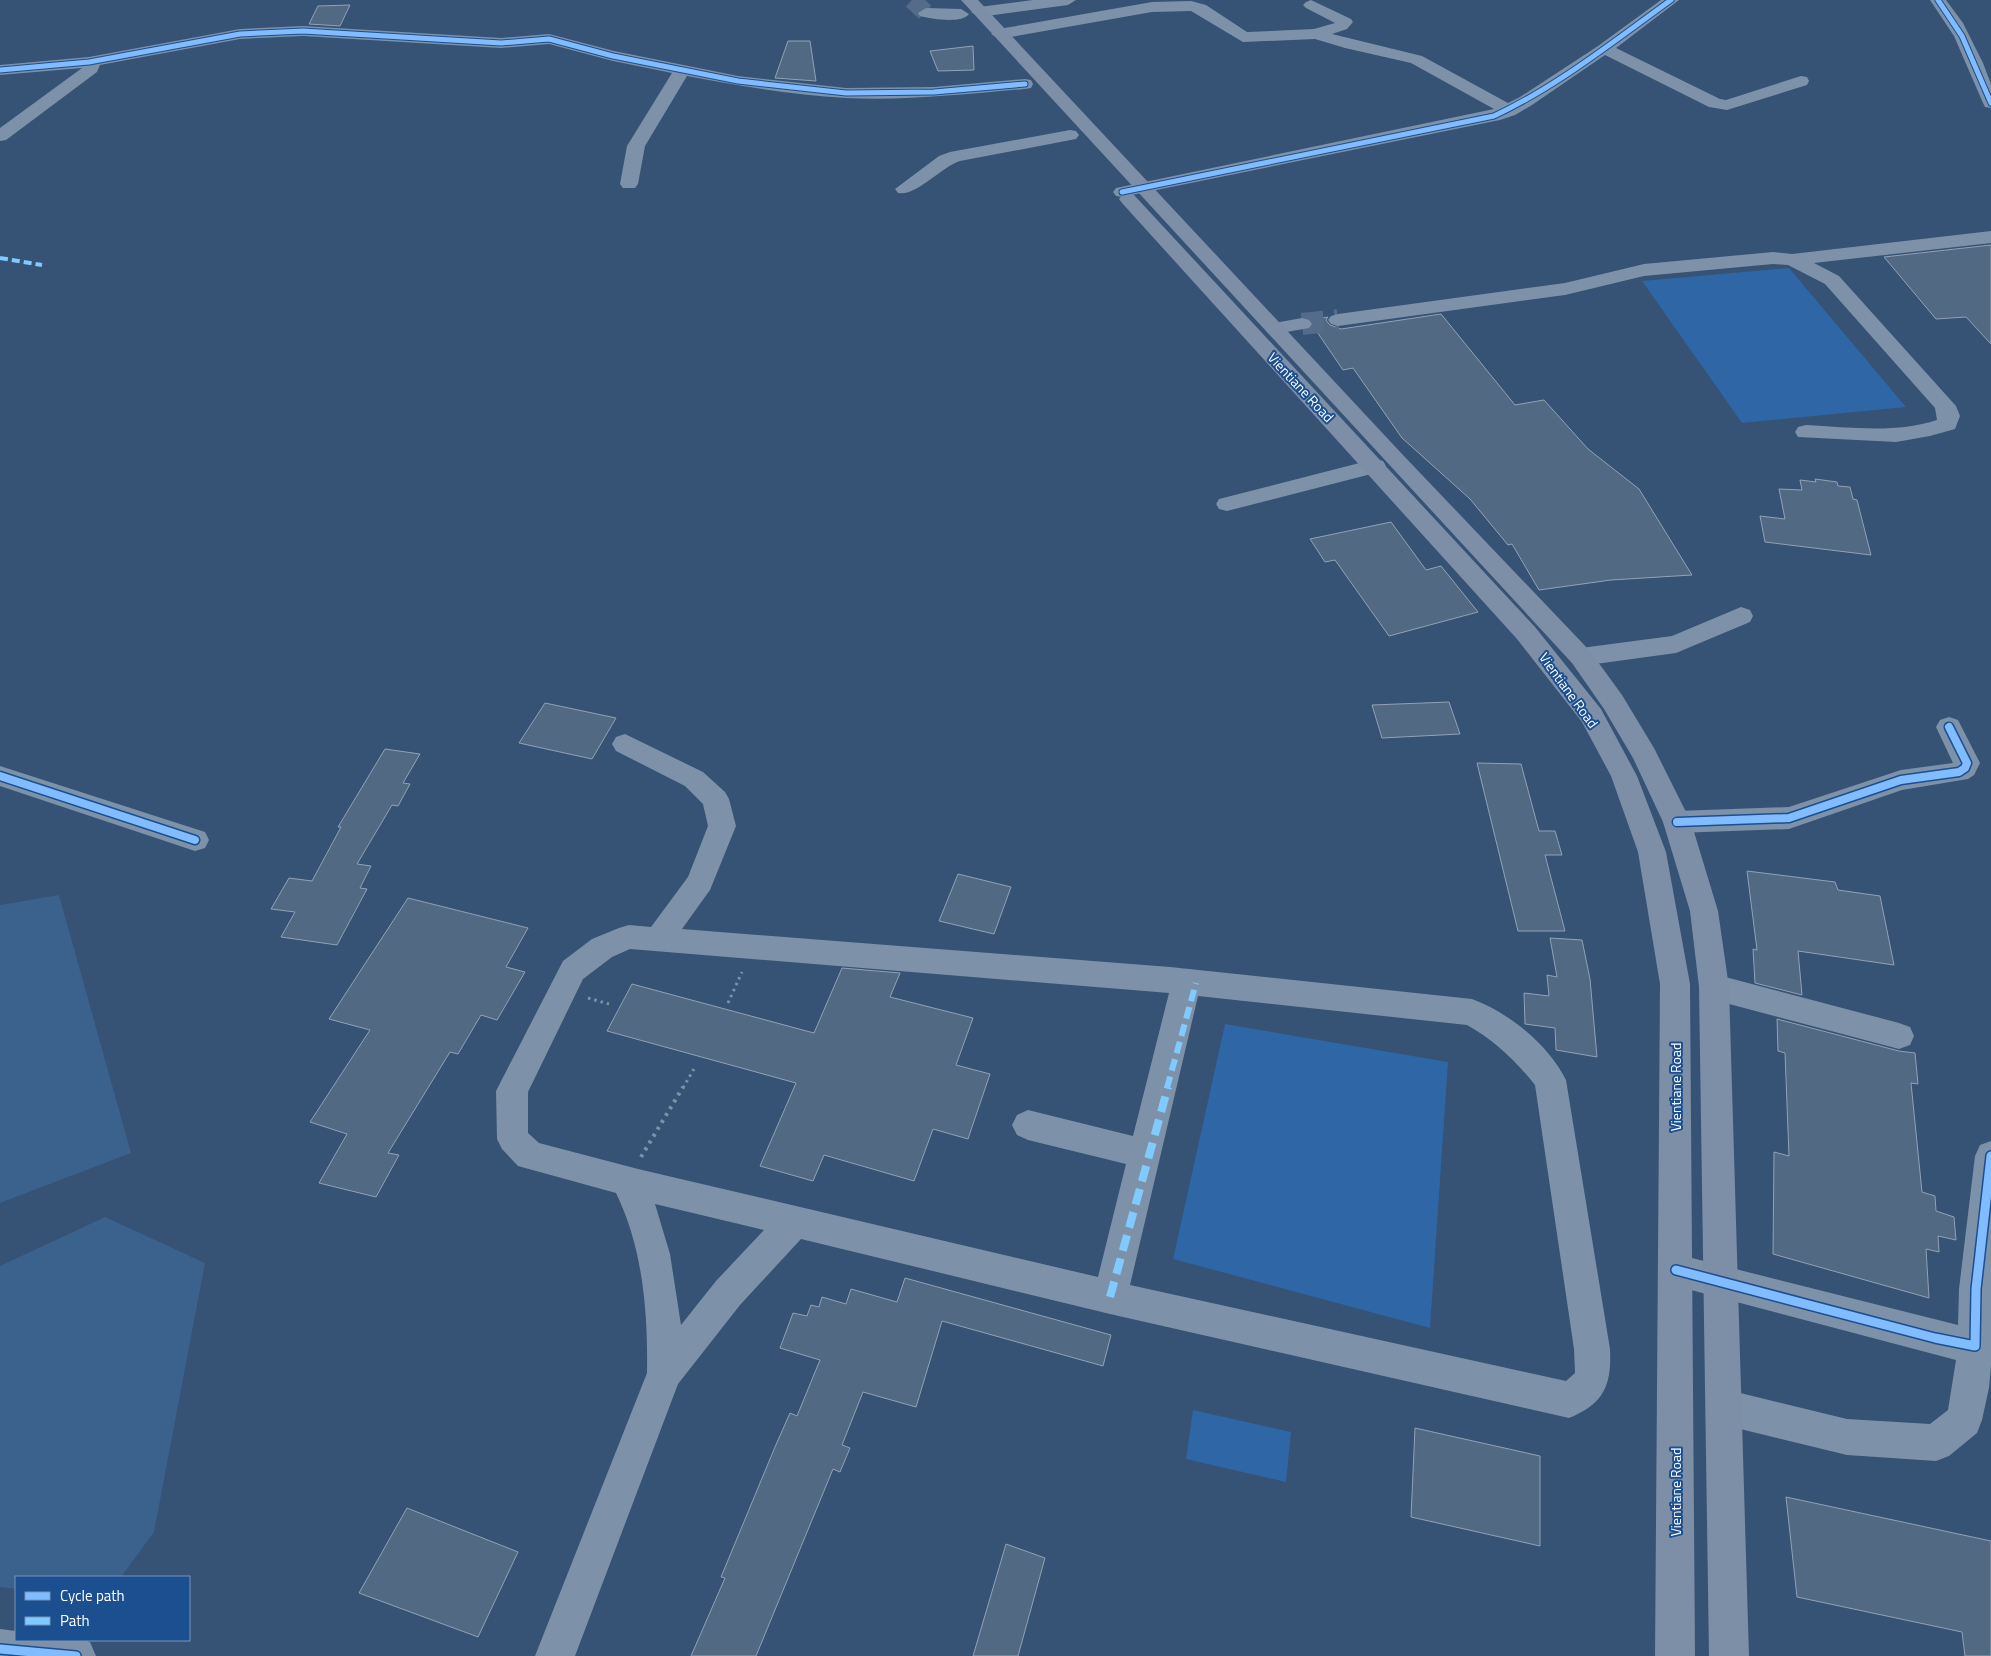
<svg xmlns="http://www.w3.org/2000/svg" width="1991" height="1656" font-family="'Titillium Web',sans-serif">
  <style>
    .green { fill: #2f66a5 }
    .water { fill: #3b618d }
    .building { fill: #526984; stroke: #92a2b6 }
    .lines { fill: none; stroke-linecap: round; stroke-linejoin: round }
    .minor-tunnel-far1 { stroke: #546c89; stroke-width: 18; stroke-dasharray: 18 9; stroke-linecap: butt }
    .minor-tunnel { stroke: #546c89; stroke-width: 22; stroke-dasharray: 22 11; stroke-linecap: butt }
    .path-far1 { stroke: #7d92a8; stroke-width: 3; stroke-dasharray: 2.5 4; stroke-linecap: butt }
    .path { stroke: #7d92a8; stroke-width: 4; stroke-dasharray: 3 5; stroke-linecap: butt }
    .minor { fill: #7d92a8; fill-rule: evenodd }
    .major { fill: #7d8ea7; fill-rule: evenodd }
    .quiet-far2 { stroke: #80caff; stroke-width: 4; stroke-dasharray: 8 4; stroke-linecap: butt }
    .quiet-far1 { stroke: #80caff; stroke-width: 6; stroke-dasharray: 12 6; stroke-linecap: butt }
    .quiet { stroke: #80caff; stroke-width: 8; stroke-dasharray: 16 8; stroke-linecap: butt }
    .cycleway-far2-casing { stroke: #1b4f8f; stroke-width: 7 }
    .cycleway-far1-casing { stroke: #1b4f8f; stroke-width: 11 }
    .cycleway-casing { stroke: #1b4f8f; stroke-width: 12 }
    .cycleway-far2 { stroke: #80bcff; stroke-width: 5 }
    .cycleway-far1 { stroke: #80bcff; stroke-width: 8 }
    .cycleway { stroke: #80bcff; stroke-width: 9 }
    .labels { text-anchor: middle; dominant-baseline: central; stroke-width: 4; stroke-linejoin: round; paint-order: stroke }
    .street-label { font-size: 14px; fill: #fff; stroke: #1b4f8f }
  </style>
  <rect width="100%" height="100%" fill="#365274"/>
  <!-- green -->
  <g class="green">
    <path d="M1789,268l117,139 -164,16 -100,-142z"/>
    <path d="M1225,1024l223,38 -18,266 -257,-69z"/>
    <path d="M1193,1410l98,22 -5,50 -100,-23z"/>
  </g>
  <!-- water -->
  <g class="water">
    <path d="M59,895l72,258 -131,50v-298z"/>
    <path d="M105,1217l100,46 -51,269 -33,45h-105v12l-16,-2v-321z"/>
  </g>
  <!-- building -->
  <g class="building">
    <path d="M350,5l-10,21 -31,-2 9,-18z"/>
    <path d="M788,41h22l6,40 -41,-3z"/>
    <path d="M973,46l1,24 -36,1 -8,-20z"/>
    <path d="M1991,245v99l-25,-27 -30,2 -52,-62z"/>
    <path d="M1441,314l74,91 29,-5 44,49 51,40 53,86 -81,5 -72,10 -27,-46 -4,1 -38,-46 -68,-61 -49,-70 -10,2 -30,-44 -2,-6 17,-3 -2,3 4,5 11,4z"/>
    <path d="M1815,479l22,3 1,4 12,1 3,12 4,1 14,55 -106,-13 -5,-26 25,3 -6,-30 23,1 -2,-10 16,2z"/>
    <path d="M1391,522l35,48 15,-4 37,46 -89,24 -54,-76 -10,2 -15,-23z"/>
    <path d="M1449,702l11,32 -78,4 -10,-33z"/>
    <path d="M545,703l71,15 -24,41 -73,-16z"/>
    <path d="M385,749l35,5 -17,29 7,1 -12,22 -6,-1 -35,59 14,2 -11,22 7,1 -30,56 -56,-8 14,-25 -24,-3 18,-31 23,3 29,-54h-3z"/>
    <path d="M1477,763l44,1 18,67h16l7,24h-17l20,76h-47z"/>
    <path d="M1747,871l88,11 3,8 42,6 14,69 -96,-14 4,44 -47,-12 -2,-34 4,1z"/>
    <path d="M958,874l53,13 -17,47 -55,-13z"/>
    <path d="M408,898l120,30 -22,39 19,5 -28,48 -16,-5 -23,39 -8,-2 -62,101 11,2 -23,42 -57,-14 28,-49 -37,-12 60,-92 -41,-11z"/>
    <path d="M1550,938l32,2 8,39 7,78 -41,-7 -1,-22 -30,-4 -1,-31 25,3 -2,-21 10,2z"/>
    <path d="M842,968l58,5 -10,24 83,21 -17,47 34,9 -22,65 -35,-10 -19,52 -90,-26 -11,26 -53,-15 36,-83 -189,-52 25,-47 182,49z"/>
    <path d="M1777,1019l122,32 16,2 3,31 -7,-1 11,109 13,4 1,15 18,6 2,23 -18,-4 1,16 -13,-3 3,49 -156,-44 1,-102 15,4 -4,-103 -7,-2z"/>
    <path d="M905,1278l206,57 -8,31 -161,-45 -26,86 -53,-15 -21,53 8,3 -10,24 -7,-3 -77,187h-65l34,-78 -4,-1 54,-130 15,-34 7,3 23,-56 -40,-12 13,-35 14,3 4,-11 8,2 3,-10 24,7 5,-15 46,13z"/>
    <path d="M1415,1428l125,28v90l-129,-29z"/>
    <path d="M1786,1497l205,44v115h-26l-3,-24 -165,-35z"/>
    <path d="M407,1508l111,44 -40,85 -119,-44z"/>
    <path d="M1006,1544l39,14 -27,98h-45z"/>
  </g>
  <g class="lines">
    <!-- minor-tunnel-far1 -->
    <path class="minor-tunnel-far1" d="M912,0l14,13"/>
    <!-- minor-tunnel -->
    <path class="minor-tunnel" d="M1302,324l36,-4"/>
    <!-- path-far1 -->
    <g class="path-far1">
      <path d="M588,998l21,6"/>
      <path d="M728,1003l14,-31"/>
      <path d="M683,1088l12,-21"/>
    </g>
    <!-- path -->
    <path class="path" d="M641,1157l42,-70"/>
    <!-- minor -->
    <g class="minor">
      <path d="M1033,0h43l-8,5 -89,12 -8,-5 8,-5z"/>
      <path d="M1311,0l40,19 2,3 -6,7 -15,5 90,22 86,47 12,-6 78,-51 63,-46h18l-63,48 104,51 6,1 75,-24 6,1 2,4 -2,4 -80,25 -18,-3 -104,-52 -73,50 -17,10 -15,5 -378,77 -6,-1 -3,-4 3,-4 378,-79 -83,-46 -66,-15 -30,-9 -72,3 -52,-31 -39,1 -153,27 -8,-5 8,-5 153,-27 39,-1 15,4 41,27 67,-3 21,-6 -29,-15 -3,-3 3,-3z"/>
      <path d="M1930,0h16l17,23 20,40 8,21v24l-6,-1 -2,-4 -29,-67z"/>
      <path d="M926,8l35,1 8,5c-7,10 -38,5 -49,2l-2,-3z"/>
      <path d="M303,26l198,12 48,-4 65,17 124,25 108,12 88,-1 91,-8 6,1 2,4 -2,4 -6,1c-59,5 -120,12 -179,9 -53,-3 -107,-12 -159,-22l-42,70 -7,38 -3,4h-12l-3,-4 7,-38 45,-73 -59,-12 -64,-17 -48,4 -198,-12 -63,3 -140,26 -3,7 -91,68 -6,1v-13l82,-60 -82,7v-10l89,-8 151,-28z"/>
      <path d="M1070,130l6,1 3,4 -3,4 -116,22c-19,6 -44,36 -62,32l-3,-4 44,-33 11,-4z"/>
      <path d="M1991,231v12l-177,20 25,13 117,130 4,10 -5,13 -25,7 -34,6 -98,-5 -3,-5 3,-5 8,-2c43,2 89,9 131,-5l-2,-12 -110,-124 -37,-19 -15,-1 -129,12 -79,19 -227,31 -7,-2 -3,-4 3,-4 7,-2 227,-31 79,-19 129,-12 19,2z"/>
      <path d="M1302,318l7,2 3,4 -3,4 -34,6 -7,-2 -3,-4 3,-4z"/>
      <path d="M1375,459l8,2 3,5 -3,5 -156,40 -8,-2 -3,-5 3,-5z"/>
      <path d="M1741,607l9,3 3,6 -3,6 -74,31 -95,13 -9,-3 -4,-6 4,-6 9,-3 91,-12z"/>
      <path d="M1949,717l9,3 22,43 -6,12 -6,4 -66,11 -113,39 -112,4 -10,-3 -4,-8 4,-8 10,-3 112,-4 112,-37 52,-7 -17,-36 4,-7z"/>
      <path d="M625,734l78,38 22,20 4,7 7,27 -26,64 -28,39 488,38 302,32c36,13 77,46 94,81l44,269c2,37 -7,55 -41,69l-459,-104 -309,-75 -61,66 -62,79 -103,272h-40l112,-283c1,-60 -4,-125 -31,-180l-98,-27 -16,-17 -5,-10 -1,-48 67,-130 29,-22 27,-11 10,-3 22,2 37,-50 20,-51 -5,-22 -18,-18 -69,-35 -4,-7 4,-7zM630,949l539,44 -36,143 -105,-26 -11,5 -5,10 5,10 11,5 98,24 -28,113 -460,-108 -99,-26 -11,-10v-41l55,-113 29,-22zM1198,996l269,29c27,15 49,36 68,60l39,264 1,24 -9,8 -436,-96zM655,1204l109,26 -48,51 -35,44 -11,-71z"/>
      <path d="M0,766l205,66 4,8 -4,8 -10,3 -195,-65z"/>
      <path d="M1714,974l185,49 11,4 4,9 -4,9 -11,4 -185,-49 -11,-4 -4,-9 4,-9z"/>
      <path d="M1991,1141v225l-2,22 -7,32 -5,13 -28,23 -13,5 -89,-6 -123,-30 -13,-5 -5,-13 5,-13 13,-5 123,30 83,5 18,-14 8,-50 -280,-74 -12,-4 -5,-12 5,-12 12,-4 282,71 1,-36 16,-133 5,-11z"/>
      <path d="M0,1629l16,2v9h68l6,2 6,14h-96z"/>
    </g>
    <!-- major -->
    <g class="major">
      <path d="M961,0h17l425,455 187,196 32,44 32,53 37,74 27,89 11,76 20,669h-40l-10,-669 -9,-76 -27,-89 -30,-64 -29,-49 -32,-46z"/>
      <path d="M1128,193l6,2 401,432 66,82 36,67 29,76 24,132 5,672h-40l5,-672 -22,-132 -27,-76 -29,-54 -65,-83 -395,-436 -3,-4 3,-4z"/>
    </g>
    <!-- quiet-far2 -->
    <path class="quiet-far2" d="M0,258l42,7"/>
    <!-- quiet-far1 -->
    <path class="quiet-far1" d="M1167,1088l29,-105"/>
    <!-- quiet -->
    <path class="quiet" d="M1110,1297l58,-210"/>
    <defs>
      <g id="cycleway-far2">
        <path d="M1938,0l24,36 29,67"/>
        <path d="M0,70l89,-8 151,-28 63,-3 198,12 48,-4 64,17 125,25 108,12 88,-1 91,-8"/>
        <path d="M1122,192l372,-76c64,-30 120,-75 177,-116"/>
      </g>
      <g id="cycleway-far1">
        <path d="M0,776l195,64"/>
        <path d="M1677,822l112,-4 112,-38 58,-8 6,-4 2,-5 -18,-36"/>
      </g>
      <g id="cycleway">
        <path d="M1676,1270l259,68 40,8 1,-57 15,-133"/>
        <path d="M0,1649l76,7"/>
      </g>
    </defs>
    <!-- cycleway-far2 casing -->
    <use href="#cycleway-far2" class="cycleway-far2-casing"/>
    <!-- cycleway-far1 casing -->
    <use href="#cycleway-far1" class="cycleway-far1-casing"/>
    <!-- cycleway casing -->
    <use href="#cycleway" class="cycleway-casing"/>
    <!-- cycleway-far2 -->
    <use href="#cycleway-far2" class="cycleway-far2"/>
    <!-- cycleway-far1 -->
    <use href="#cycleway-far1" class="cycleway-far1"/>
    <!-- cycleway -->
    <use href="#cycleway" class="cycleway"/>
  </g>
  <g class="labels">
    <!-- street labels -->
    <g class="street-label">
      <text transform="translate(1301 387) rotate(47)">Vientiane Road</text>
      <text transform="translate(1569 690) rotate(54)">Vientiane Road</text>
      <text transform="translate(1675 1087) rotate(-90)">Vientiane Road</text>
      <text transform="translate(1675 1492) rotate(-90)">Vientiane Road</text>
    </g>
  </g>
  <!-- legend -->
  <rect x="15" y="1576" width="175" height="65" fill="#1b4f8f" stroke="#7695bc"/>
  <rect x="25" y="1592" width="25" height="8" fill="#80bcff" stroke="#7695bc"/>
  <text x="60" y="1601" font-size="15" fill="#ffffff">Cycle path</text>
  <rect x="25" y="1617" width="25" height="8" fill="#80caff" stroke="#7695bc"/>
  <text x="60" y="1626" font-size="15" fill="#ffffff">Path</text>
</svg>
